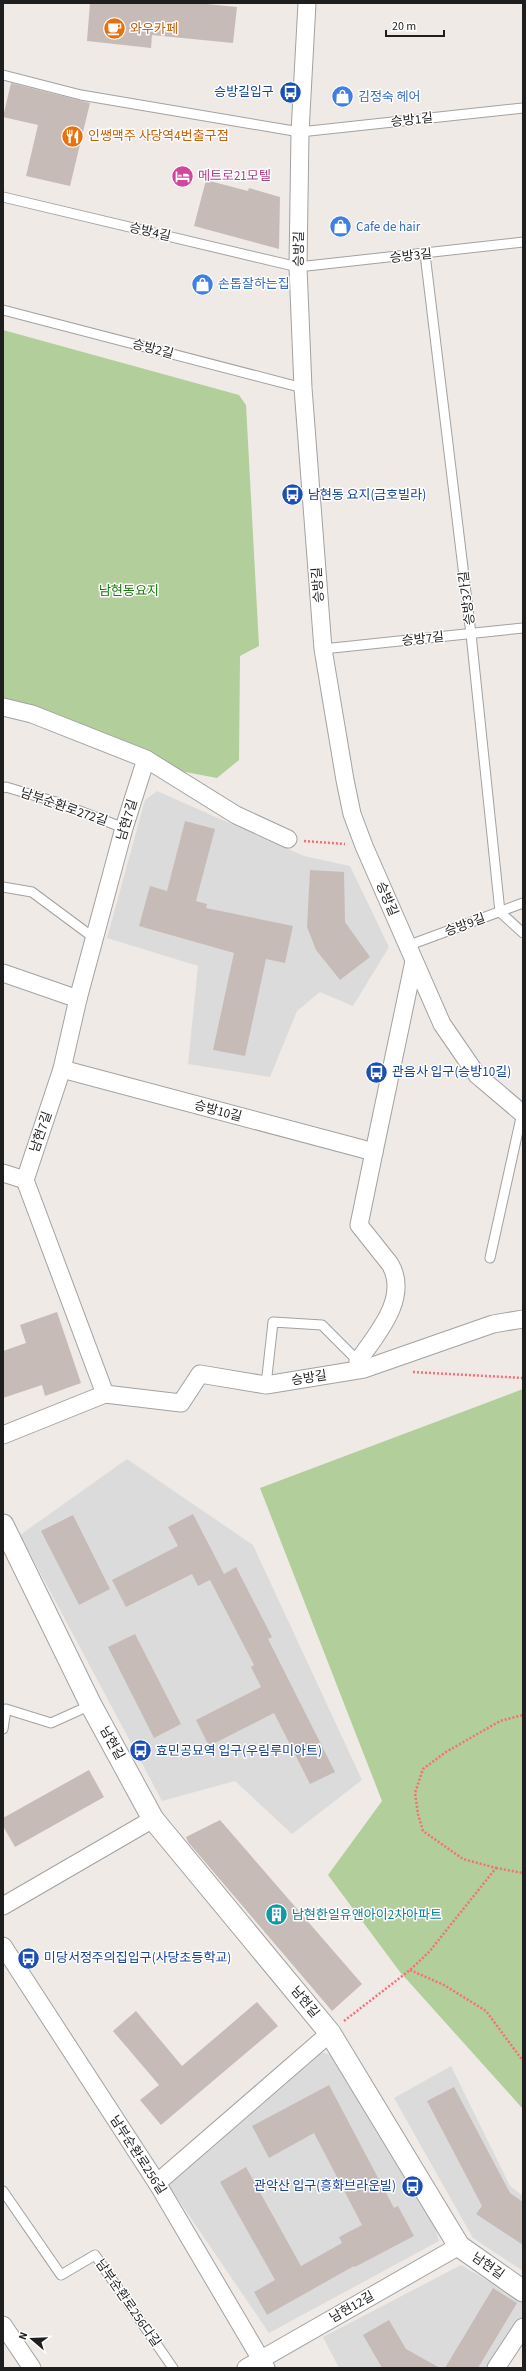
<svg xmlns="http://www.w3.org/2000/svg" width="526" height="2371" font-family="'Source Sans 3','Noto Sans KR',sans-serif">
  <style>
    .residential { fill: #dcdbdc }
    .forest { fill: #b2ce9a }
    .building { fill: #c7bbb8 }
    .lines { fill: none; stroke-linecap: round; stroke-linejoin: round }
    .service-casing { stroke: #a2a2a2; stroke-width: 11 }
    .minor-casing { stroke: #a2a2a2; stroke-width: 19 }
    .tertiary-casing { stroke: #a2a2a2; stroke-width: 23 }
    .path { stroke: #f76e77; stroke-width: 2.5; stroke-dasharray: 2 2; stroke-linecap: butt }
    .service { stroke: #fff; stroke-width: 9 }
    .minor { stroke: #fff; stroke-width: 17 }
    .tertiary { stroke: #fff; stroke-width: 21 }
    .labels { text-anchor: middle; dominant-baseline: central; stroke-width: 3; stroke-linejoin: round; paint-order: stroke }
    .food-label { font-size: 13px; fill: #c56008; stroke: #fff; text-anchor: start }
    .transit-label { font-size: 13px; fill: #164399; stroke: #fff; text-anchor: start }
    .shop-label { font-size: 13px; fill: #366cbe; stroke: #fff; text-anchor: start }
    .street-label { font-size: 13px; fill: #1e1e1e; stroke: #fff }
    .hotel-label { font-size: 13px; fill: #b23c85; stroke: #fff; text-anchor: start }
    .park-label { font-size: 13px; fill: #187b0d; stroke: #fff }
    .culture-label { font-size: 13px; fill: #0d838f; stroke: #fff; text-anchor: start }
  </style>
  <rect width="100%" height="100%" fill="#efeae5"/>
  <!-- residential -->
  <g class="residential">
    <path d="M157,791l147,65 46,10 39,81 -36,59 -33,-14 -23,19 -27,66 -82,-13 10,-98 -91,-28 38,-138z"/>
    <path d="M127,1459l126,86 109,235 -70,54 -57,-53 -73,20 -142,-266z"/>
    <path d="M319,2052l17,4 97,164 6,21 -170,92 -102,-150z"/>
    <path d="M451,2066l59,120 13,10v75l-50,-33 -79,-140z"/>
    <path d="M461,2265l62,36v17l-33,50h-151l-16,-31z"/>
  </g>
  <!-- forest -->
  <g class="forest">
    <path d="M3,330l236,65 7,10 13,241 -19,10 -1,104 -22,18 -53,-10 -161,-62z"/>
    <path d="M523,1389v720l-123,-137 -72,-97 54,-74 -122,-313z"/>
  </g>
  <!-- building -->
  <g class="building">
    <path d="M90,3h107l40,4 -4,36 -81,-8 -1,13 -64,-7z"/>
    <path d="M11,83l79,20 -20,83 -44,-10 12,-51 -35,-8z"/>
    <path d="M206,180l42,11 1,-3 31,9 -1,52 -85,-23z"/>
    <path d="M185,821l30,8 -19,72 11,3 -1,4 87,18 -8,37 -19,-4 -21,97 -32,-6 21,-97 -95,-27 11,-40 17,5z"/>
    <path d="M310,870l34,2 1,50 25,35 -30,23 -24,-30 -9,-23z"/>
    <path d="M57,1312l24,71 -36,13 -3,-11 -39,13v-47l23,-8 -6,-18z"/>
    <path d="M193,1514l31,60 12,-7 36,70 -4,2 67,133 -25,12 -36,-71 -65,33 -13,-26 65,-33 -10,-20 3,-2 -44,-85 -12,6 -6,-12 -66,33 -14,-27 66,-34 -10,-19z"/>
    <path d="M73,1515l37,74 -31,16 -38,-74z"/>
    <path d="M135,1634l46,90 -27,14 -46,-91z"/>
    <path d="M89,1770l15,27 -89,50 -12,-21v-8z"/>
    <path d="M220,1820l142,164 -30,27 -144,-169 -2,-5z"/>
    <path d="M257,2002l21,24 -117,99 -21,-25 19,-15 -46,-54 23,-20 46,55z"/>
    <path d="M329,2085l65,123 4,-2 16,30 -59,31 -1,-1 -87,49 -13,-23 21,-12 -55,-98 26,-15 55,99 41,-23 -3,-6 23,-12 -48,-92 -45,25 -17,-32z"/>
    <path d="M454,2087l56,106 13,9v43l-47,-31 6,-8 -55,-105z"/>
    <path d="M493,2288l24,15 -39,65h-33z"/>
    <path d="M389,2320l17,29 34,19h-58l-19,-33z"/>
  </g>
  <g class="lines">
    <defs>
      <g id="service">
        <path d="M3,75l78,20 219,37 223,-24"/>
        <path d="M3,197l295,70 225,-25"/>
        <path d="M425,254l46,380 29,278 23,21"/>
        <path d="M3,310l300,78"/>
        <path d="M323,649l200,-21"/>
        <path d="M3,788l3,-1 50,15 68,26"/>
        <path d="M3,887l29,5 62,46"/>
        <path d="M407,946l116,-43"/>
        <path d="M490,1258l32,-145"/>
        <path d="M266,1385l7,-63 49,3 38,38"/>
        <path d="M3,1729l3,-20 45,14 40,-18"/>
        <path d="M3,2191l58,84 34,-20 78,113"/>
      </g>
      <g id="minor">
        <path d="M307,3l-7,129 -2,135 5,121 20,261 22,131 7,34 12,32 78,178 35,51 46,39"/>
        <path d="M3,707l29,7 114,45 -22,69 -46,171 -16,70 -37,111 80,214 -102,41"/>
        <path d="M146,759l90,56 52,24"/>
        <path d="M3,973l75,26"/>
        <path d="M62,1069l312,83 40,-191"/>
        <path d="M3,1173l22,7"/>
        <path d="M358,1361c18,-26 52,-63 32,-97l-31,-39 15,-73"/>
        <path d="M105,1394l76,9 19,-29 66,11 98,-16 129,-45 30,-5"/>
        <path d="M3,1906l150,-87"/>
        <path d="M3,1946l154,237 109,185"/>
        <path d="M157,2183l173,-150"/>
        <path d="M3,2325l29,43"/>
        <path d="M246,2368l213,-122"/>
        <path d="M496,2368l27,-41"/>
      </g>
      <path id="tertiary" d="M3,1525l88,180 62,114 177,214 129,213 64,45"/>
    </defs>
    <!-- service casing -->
    <use href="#service" class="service-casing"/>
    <!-- minor casing -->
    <use href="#minor" class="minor-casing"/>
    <!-- tertiary casing -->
    <use href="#tertiary" class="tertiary-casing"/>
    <!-- path -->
    <g class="path">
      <path d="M304,841l41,3"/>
      <path d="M413,1372l110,6"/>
      <path d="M496,1868l27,5"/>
      <path d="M410,1970l34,15 42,26 37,50"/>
      <path d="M344,2021l66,-51 19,-18 67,-84 -33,-9 -40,-28 -5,-17 -3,-21 8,-24 23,-17 54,-31 23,-6"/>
    </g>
    <!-- service -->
    <use href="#service" class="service"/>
    <!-- minor -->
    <use href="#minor" class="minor"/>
    <!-- tertiary -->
    <use href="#tertiary" class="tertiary"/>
  </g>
  <!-- icons -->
  <defs>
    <symbol id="cafe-disc" viewBox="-11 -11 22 22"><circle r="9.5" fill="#e8710a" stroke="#fff"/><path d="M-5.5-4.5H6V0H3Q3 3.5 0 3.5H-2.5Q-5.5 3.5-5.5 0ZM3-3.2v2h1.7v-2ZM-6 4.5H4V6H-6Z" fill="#fff"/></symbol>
    <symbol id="bus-disc" viewBox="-11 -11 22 22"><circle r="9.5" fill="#1a4fb4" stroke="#fff"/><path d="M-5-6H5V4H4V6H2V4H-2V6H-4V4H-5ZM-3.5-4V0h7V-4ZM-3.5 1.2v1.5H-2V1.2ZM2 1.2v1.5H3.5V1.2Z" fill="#fff"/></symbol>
    <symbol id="shop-disc" viewBox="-11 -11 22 22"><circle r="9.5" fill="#3f7fe0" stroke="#fff"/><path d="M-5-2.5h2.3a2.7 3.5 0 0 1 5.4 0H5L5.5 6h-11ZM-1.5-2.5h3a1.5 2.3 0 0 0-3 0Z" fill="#fff"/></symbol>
    <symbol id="restaurant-disc" viewBox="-11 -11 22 22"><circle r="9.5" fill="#e8710a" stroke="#fff"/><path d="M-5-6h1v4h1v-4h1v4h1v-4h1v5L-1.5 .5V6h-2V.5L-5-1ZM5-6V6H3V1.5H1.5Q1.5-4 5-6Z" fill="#fff"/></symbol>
    <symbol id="hotel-disc" viewBox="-11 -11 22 22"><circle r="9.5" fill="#d1479c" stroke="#fff"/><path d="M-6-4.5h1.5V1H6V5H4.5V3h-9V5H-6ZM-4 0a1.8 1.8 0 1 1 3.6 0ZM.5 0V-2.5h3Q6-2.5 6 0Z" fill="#fff"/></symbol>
    <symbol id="building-disc" viewBox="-11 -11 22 22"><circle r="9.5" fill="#0f9aa8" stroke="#fff"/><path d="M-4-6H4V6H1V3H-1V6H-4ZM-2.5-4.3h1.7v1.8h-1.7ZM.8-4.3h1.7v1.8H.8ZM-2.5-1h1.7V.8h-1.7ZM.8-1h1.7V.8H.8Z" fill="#fff"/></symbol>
  </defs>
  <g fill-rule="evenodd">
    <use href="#cafe-disc" x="102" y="16" width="25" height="25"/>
    <use href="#bus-disc" x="278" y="80" width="25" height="25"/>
    <use href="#shop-disc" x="330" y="84" width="25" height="25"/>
    <use href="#restaurant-disc" x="60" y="124" width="25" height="25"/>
    <use href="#hotel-disc" x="170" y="164" width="25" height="25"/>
    <use href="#shop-disc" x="328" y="214" width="25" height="25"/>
    <use href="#shop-disc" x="190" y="272" width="25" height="25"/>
    <use href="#bus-disc" x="280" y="482" width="25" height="25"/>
    <use href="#bus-disc" x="364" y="1060" width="25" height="25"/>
    <use href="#bus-disc" x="128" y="1738" width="25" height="25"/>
    <use href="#building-disc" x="264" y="1902" width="25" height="25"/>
    <use href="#bus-disc" x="16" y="1946" width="25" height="25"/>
    <use href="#bus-disc" x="400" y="2174" width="25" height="25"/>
  </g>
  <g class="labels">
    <!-- food labels -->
    <g class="food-label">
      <text x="130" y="29">와우카페</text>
      <text x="88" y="136">인쌩맥주 사당역4번출구점</text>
    </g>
    <!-- transit labels -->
    <g class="transit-label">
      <text x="274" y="92" text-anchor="end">승방길입구</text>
      <text x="308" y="495">남현동 요지(금호빌라)</text>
      <text x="392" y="1072">관음사 입구(승방10길)</text>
      <text x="156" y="1751">효민공묘역 입구(우림루미아트)</text>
      <text x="44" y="1958">미당서정주의집입구(사당초등학교)</text>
      <text x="396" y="2186" text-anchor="end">관악산 입구(흥화브라운빌)</text>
    </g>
    <!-- shop labels -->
    <g class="shop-label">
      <text x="358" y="97">김정숙 헤어</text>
      <text x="356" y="227">Cafe de hair</text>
      <text x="218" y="284">손톱잘하는집</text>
    </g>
    <!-- street labels -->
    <g class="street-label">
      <text transform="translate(412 120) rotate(-6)">승방1길</text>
      <text transform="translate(150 232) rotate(13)">승방4길</text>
      <text transform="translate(299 249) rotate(-89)">승방길</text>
      <text transform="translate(411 256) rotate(-6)">승방3길</text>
      <text transform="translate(153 349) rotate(15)">승방2길</text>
      <text transform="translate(318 585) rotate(-94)">승방길</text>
      <text transform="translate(467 598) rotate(-97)">승방3가길</text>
      <text transform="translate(423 639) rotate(-6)">승방7길</text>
      <text transform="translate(64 807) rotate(19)">남부순환로272길</text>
      <text transform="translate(127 820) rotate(-73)">남현7길</text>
      <text transform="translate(387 899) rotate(67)">승방길</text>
      <text transform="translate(465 925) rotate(-20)">승방9길</text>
      <text transform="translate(218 1111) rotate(15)">승방10길</text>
      <text transform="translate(41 1132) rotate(-71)">남현7길</text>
      <text transform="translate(309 1378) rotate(-9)">승방길</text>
      <text transform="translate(112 1743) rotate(61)">남현길</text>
      <text transform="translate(305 2002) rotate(50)">남현길</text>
      <text transform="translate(138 2155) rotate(57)">남부순환로256길</text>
      <text transform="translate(488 2266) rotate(35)">남현길</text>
      <text transform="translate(128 2303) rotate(55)">남부순환로256다길</text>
      <text transform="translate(352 2307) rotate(-30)">남현12길</text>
    </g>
    <!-- hotel labels -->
    <g class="hotel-label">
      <text x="198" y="176">메트로21모텔</text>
    </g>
    <!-- park labels -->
    <g class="park-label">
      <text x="129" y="591">남현동요지</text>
    </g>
    <!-- culture labels -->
    <g class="culture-label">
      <text x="292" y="1915">남현한일유앤아이2차아파트</text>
    </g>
  </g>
  <!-- border -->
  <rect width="526" height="2371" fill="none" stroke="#1e1e1e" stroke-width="8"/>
  <!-- north arrow -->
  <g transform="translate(32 2339) rotate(289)" stroke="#ffffff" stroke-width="3" paint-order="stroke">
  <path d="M0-3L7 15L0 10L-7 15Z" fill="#1e1e1e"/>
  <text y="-6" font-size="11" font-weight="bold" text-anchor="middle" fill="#1e1e1e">N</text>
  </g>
  <!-- scale -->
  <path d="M386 30v6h58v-6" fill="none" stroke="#1e1e1e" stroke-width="2"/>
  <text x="392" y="30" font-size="12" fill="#1e1e1e" stroke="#ffffff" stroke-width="3" paint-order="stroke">20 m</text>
</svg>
